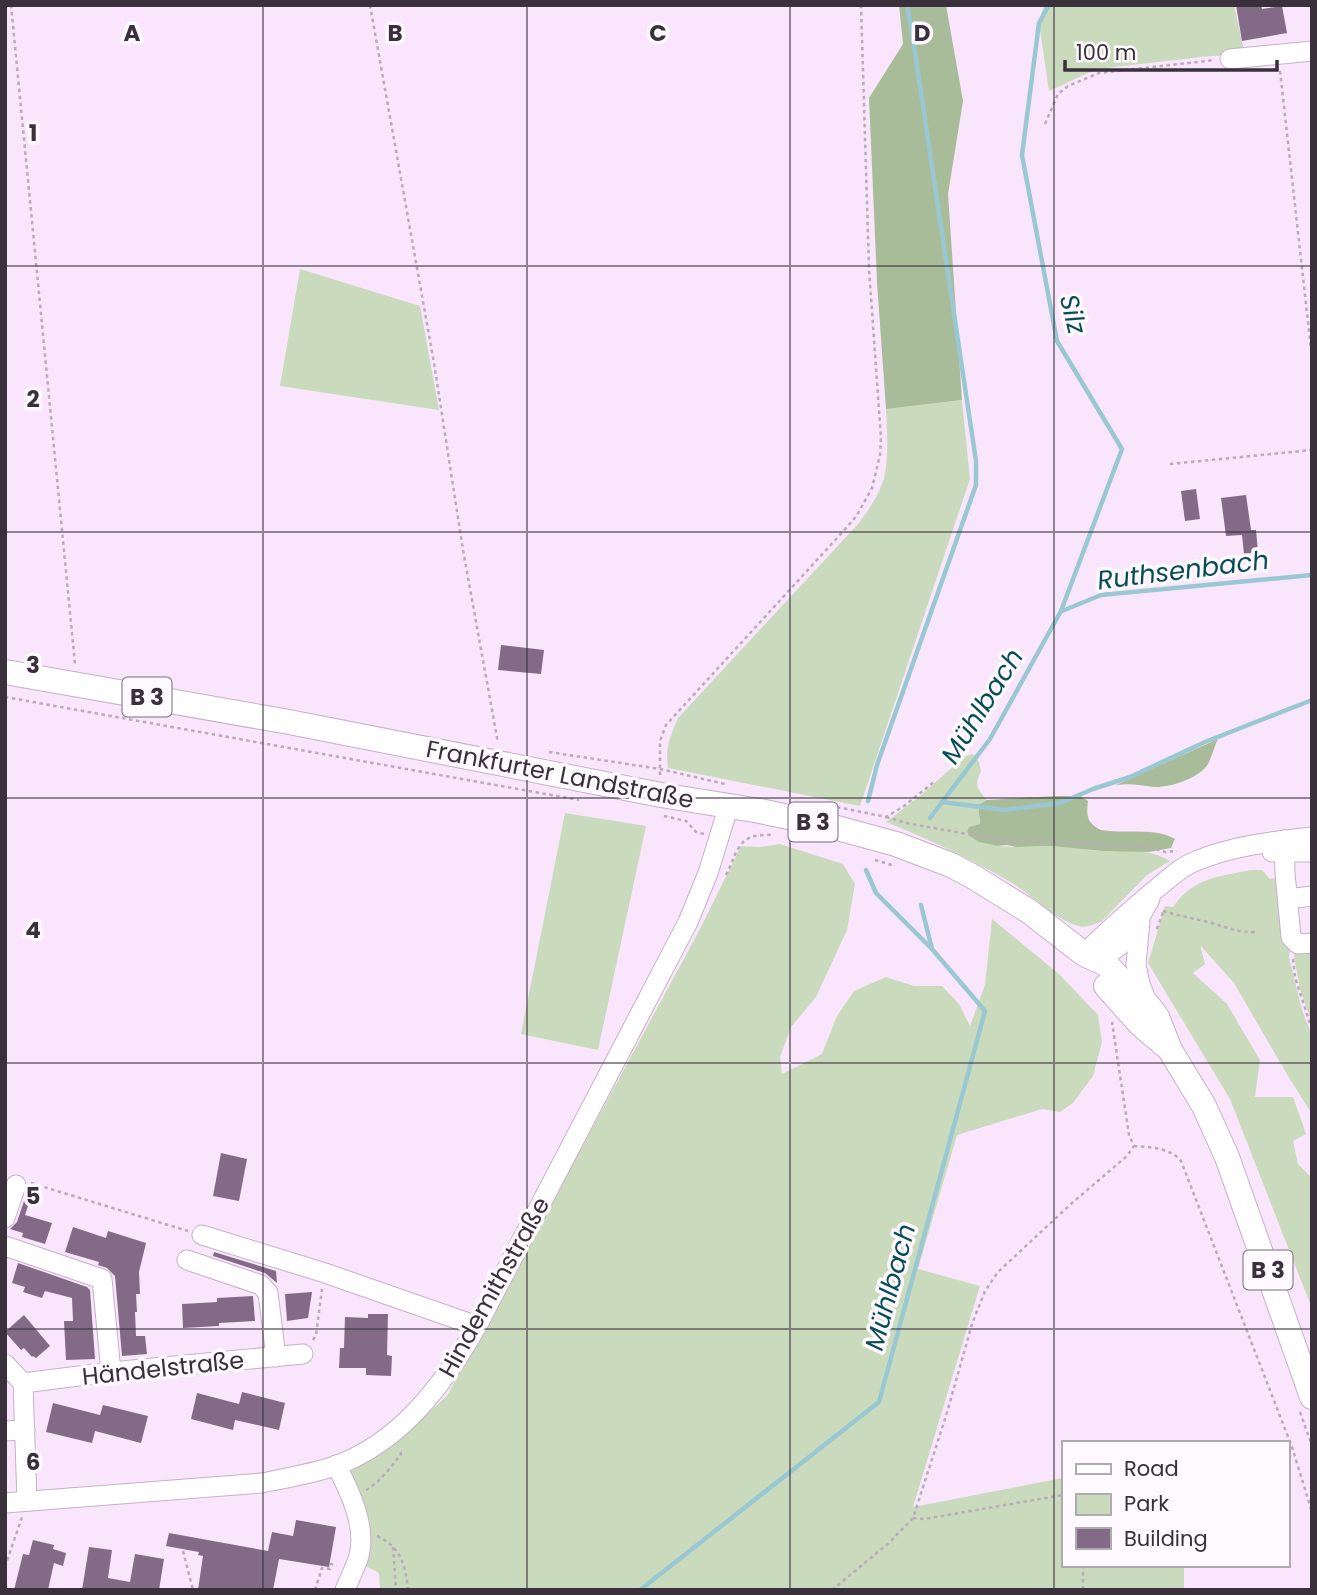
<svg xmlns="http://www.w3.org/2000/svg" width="1317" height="1595" font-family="Poppins,sans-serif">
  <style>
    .green { fill: #cadabd }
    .forest { fill: #a9bc9a }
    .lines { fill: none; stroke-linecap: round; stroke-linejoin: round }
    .stream { stroke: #99c8d3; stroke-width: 4.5 }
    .building { fill: #836b87 }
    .minor-casing { stroke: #c7afca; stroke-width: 21 }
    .major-casing { stroke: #c7afca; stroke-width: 26 }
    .path { stroke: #b9aabc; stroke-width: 2.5; stroke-dasharray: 3.5 3.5; stroke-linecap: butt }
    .minor { stroke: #fff; stroke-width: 19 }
    .major { stroke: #fff; stroke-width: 24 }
    .grid { fill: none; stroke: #39303b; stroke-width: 2; stroke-opacity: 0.55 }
    .labels { text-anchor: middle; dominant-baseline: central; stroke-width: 7; stroke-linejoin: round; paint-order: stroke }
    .shield { fill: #fef9fe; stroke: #746c76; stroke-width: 2 }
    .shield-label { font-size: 23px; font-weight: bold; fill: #39303b }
    .street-label { font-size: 24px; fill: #39303b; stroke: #fef9fe }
    .water-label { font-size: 26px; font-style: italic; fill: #074d59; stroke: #fef9fe }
    .grid-label { font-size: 23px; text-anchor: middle; font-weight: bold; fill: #39303b; stroke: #fef9fe; stroke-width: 7; stroke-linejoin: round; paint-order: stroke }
  </style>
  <rect width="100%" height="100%" fill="#f9e6fc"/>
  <!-- green -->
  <g class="green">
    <path d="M1044,5h190l11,50 -35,1 -113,13 -48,22 -10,-68z"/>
    <path d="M300,269l120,37 19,104 -159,-24z"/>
    <path d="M962,400l8,79 -110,327 -192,-38c-3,-19 2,-32 10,-50l181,-195c10,-14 20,-28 25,-45 5,-22 3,-46 2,-69z"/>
    <path d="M973,754l6,8 2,9c-7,15 -4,17 6,29l-7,4v20l-9,13c23,14 55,9 81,9 16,0 32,4 49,5 25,1 46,-4 69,10l-23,14 -46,47c-9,3 -17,7 -26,3 -19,-6 -45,-31 -63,-42 -40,-24 -82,-43 -126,-61l34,-26 45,-40z"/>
    <path d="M565,813l81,13 -48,224 -77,-16z"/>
    <path d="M780,844l63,20 12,20 -8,46 -31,67 -25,30 -11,30 2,17 40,-20 15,-38 17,-25 32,-14 28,9h28l17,18 11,22 15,-41 7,-66 67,55 39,41 4,27 -9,34 -20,27 -13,9 -18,-3 -85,26 -39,134 62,17 -67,221 150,-29v87h121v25h-804l-1,-17 -13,-7v-13l-16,-81 45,-29 52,-47 252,-465 42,-85 19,1z"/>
    <path d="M1251,870h11l8,9 10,-2 10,72 -1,8 13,53 10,26v78l-24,-38 -54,-93 -34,-38 5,19 -12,9 34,31 33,56 -5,37h38l13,37 -13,7 5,23 14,14v142l-1,-14 -81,-207 -82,-136 17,-57 8,1c21,-30 45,-30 78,-37z"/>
    <path d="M1295,952l15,1 2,70 -12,-34 -6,-33z"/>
  </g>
  <!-- forest -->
  <g class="forest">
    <path d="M899,5h47l17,96 -15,93 14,206 -76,9 -9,-127 -8,-184 34,-54z"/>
    <path d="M1218,739c-4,8 -6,18 -10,25 -8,14 -39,24 -54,23 -14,-2 -23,-4 -38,-2z"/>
    <path d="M1057,796h23l8,5c-2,15 -1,22 13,29 22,4 55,-3 74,9l-4,9 -22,4 -47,-1 -50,-5 -36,1 -9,-2 -10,1 -18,-4 -8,-5 -4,-5 2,-5 11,-3c1,-8 -3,-10 0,-20l7,-4z"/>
  </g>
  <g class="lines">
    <!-- stream -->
    <g class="stream">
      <path d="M1062,611l39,-16 211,-20"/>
      <path d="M868,801l9,-36 99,-280v-24l-63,-422 -6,-34"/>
      <path d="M942,802l63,8 55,-7 33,-14 37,-12 75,-35 107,-42"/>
      <path d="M930,818l60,-79 71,-128 61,-162 -65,-108 -35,-186 17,-132 10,-18"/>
      <path d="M866,870l10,23 56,56"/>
      <path d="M640,1590l239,-188 106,-391 -53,-62 -11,-44"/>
    </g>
  </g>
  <!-- building -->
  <g class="building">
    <path d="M1236,5h25l1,4 20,-3 5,27 -45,8z"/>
    <path d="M1196,489l4,30 -15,2 -4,-30z"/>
    <path d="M1246,495l5,35h5l2,22 -14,2 -2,-19 -16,1 -5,-38z"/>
    <path d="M501,645l43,5 -3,24 -43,-4z"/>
    <path d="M221,1153l26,6 -8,42 -26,-5z"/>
    <path d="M28,1189l5,2 -8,24 27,8 -7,21 -23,-7 1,-4 -13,-4 7,-7z"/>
    <path d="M73,1227l33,11 2,-7 38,12 -7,29 1,22h-4l1,18h-2l1,24h9l2,18 -25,2 -7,-80 -8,-8 -9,-3 1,-3 -34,-10z"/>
    <path d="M214,1252l62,19 1,12 -12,-10 -52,-17z"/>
    <path d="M18,1263l69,24 3,3 5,69 -29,1 -2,-39h9l-1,-23 -27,-7 -3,7 -19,-6 2,-5 -13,-4z"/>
    <path d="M312,1292l-4,26 -21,3 -2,-27z"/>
    <path d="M253,1296l2,25 -36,2v3l-36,2 -1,-24 35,-2v-4z"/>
    <path d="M368,1314h20l-1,41 5,1 -1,20 -25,-1v-7h-27l1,-20h4l1,-31 23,1z"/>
    <path d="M24,1315l26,31 -14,12 -3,-2 -1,1 -8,-9 -3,2 -16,-18z"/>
    <path d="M242,1392l43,11 -6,27 -44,-10 -2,10 -42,-11 6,-26 42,11z"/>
    <path d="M53,1403l47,12 3,-10 45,11 -7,27 -46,-12 -3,12 -46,-11z"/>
    <path d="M296,1520l40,7 -7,40 -50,-8 -6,31h-75l5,-34 -5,-1 1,-3 -33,-6 3,-13 99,18 4,-19 21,4z"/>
    <path d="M33,1540l21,5 -1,4 13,4 -3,13 -9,-3 -6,27h-34l9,-36 6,1z"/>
    <path d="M89,1547l23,3 -4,28 22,4 5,-28 29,5 -5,31h-77z"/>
  </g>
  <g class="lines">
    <defs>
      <g id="minor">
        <path d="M1230,59l82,-8"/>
        <path d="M1284,840l1,33 6,64 7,7 14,-1"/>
        <path d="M1272,852h40"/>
        <path d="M1288,899l24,-3"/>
        <path d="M1140,922l-4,42 4,20 8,21"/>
        <path d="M1084,954c23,-23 47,-44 72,-65 13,-10 24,-22 40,-28 36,-15 77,-20 116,-24"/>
        <path d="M1085,954c8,1 16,2 23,-1 21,-8 31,-36 42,-54"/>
        <path d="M5,1218l11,-33"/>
        <path d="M202,1235l123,38 152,53"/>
        <path d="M5,1246l97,33 9,93"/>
        <path d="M187,1260l74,25 7,8 8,64"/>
        <path d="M5,1364l18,19 4,118"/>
        <path d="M23,1383l88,-11 192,-18"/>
        <path d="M5,1431l20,-1"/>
        <path d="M336,1465c14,26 32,64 22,94 -4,11 -9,21 -13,31"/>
        <path d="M5,1503l257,-20c24,-5 49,-9 73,-17 66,-24 108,-81 142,-140l211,-404 20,-49 21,-68"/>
      </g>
      <g id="major">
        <path d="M5,672l284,50 372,73 99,16 66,14 70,19 55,21 21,11 58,36 54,42 22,10 26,28 16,13 9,12 13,33 34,56 23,51 85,240"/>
        <path d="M1106,986l34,38 27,23"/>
      </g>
    </defs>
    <!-- minor casing -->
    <use href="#minor" class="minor-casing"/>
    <!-- major casing -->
    <use href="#major" class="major-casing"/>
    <!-- path -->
    <g class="path">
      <path d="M11,5l64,659"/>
      <path d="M370,5l64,358 29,187 35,193"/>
      <path d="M1280,71l32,287"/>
      <path d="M1045,124l13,-30 10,-8 31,-13 116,-13"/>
      <path d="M1170,464l142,-14"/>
      <path d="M5,697l574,103"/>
      <path d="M549,752l111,17 65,15"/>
      <path d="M660,775v-34l6,-16 182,-199 9,-11 15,-27 8,-33 1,-17 -12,-169 -8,-264"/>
      <path d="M837,807l49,10 18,-11 30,-24"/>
      <path d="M664,816l22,5 10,11 8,2"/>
      <path d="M886,817l20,6 89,16 153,8 17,5 12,-1"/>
      <path d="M875,860l20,6"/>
      <path d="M726,875c13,-27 12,-42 47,-40"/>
      <path d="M1163,911c17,5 33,8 49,12 17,5 26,10 44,9"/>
      <path d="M1157,929l6,-17"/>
      <path d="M1293,959l2,18 17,53"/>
      <path d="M1312,1133v4"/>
      <path d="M1134,1146c16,1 37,2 47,15l111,286 20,65"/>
      <path d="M31,1183l157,48"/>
      <path d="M313,1340l3,-5 6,-46"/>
      <path d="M1300,1412l12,34"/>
      <path d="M366,1490c14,-8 25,-23 35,-36l-1,-5"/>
      <path d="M913,1518l11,1 139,-24"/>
      <path d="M377,1536c23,10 29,30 31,54"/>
      <path d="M393,1547l3,43"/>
      <path d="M183,1551l10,39"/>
      <path d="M1083,1565v25"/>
      <path d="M5,1567l17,-50"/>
      <path d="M315,1590l7,-22 8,1 1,-5 6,1"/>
      <path d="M832,1590l58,-48 23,-24 33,-102 26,-92 13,-33 13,-19 74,-69 55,-47 7,-10 -5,-11 -17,-113"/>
    </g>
    <!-- minor -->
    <use href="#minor" class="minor"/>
    <!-- major -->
    <use href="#major" class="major"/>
  </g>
  <!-- grid -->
  <path class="grid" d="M263,5v1585M527,5v1585M790,5v1585M1054,5v1585M5,266h1307M5,532h1307M5,798h1307M5,1063h1307M5,1329h1307"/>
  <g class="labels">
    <!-- shield labels -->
    <g class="shield">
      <rect x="122.5" y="677.5" width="49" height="39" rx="5"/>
      <rect x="788.5" y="802.5" width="49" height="39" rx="5"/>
      <rect x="1243.5" y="1250.5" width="49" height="39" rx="5"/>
    </g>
    <g class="shield-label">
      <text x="147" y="697">B 3</text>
      <text x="813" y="822">B 3</text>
      <text x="1268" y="1270">B 3</text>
    </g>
    <!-- street labels -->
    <g class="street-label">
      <text transform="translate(560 774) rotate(11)">Frankfurter Landstraße</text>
      <text transform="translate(494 1287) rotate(-61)">Hindemithstraße</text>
      <text transform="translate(163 1368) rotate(-6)">Händelstraße</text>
    </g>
    <!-- water labels -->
    <g class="water-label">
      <text transform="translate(1073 314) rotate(76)">Silz</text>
      <text transform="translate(1183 570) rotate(-7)">Ruthsenbach</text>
      <text transform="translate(982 706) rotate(-58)">Mühlbach</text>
      <text transform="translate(890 1287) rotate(-75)">Mühlbach</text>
    </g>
  </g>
  <g class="grid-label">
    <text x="132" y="41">A</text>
    <text x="395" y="41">B</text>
    <text x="658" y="41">C</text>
    <text x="922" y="41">D</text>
    <text x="33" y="141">1</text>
    <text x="33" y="407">2</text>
    <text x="33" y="673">3</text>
    <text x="33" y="938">4</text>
    <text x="33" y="1204">5</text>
    <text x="33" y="1470">6</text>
  </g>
  <!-- border -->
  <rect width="1317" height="1595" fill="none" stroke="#39303b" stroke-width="14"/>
  <!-- legend -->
  <rect x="1062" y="1441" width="228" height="126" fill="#fef9fe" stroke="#afa9b0" stroke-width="2"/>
  <rect x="1076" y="1464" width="35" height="10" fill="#ffffff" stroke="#afa9b0" stroke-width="2"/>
  <text x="1124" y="1476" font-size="21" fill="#39303b">Road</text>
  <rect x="1076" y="1494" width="35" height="21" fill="#cadabd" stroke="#afa9b0" stroke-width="2"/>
  <text x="1124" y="1511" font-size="21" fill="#39303b">Park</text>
  <rect x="1076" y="1528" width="35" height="21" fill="#836b87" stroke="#afa9b0" stroke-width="2"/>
  <text x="1124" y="1546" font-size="21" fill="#39303b">Building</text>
  <!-- scale -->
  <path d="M1065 60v10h212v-10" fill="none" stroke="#39303b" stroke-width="3.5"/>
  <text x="1076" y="60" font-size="21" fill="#39303b" stroke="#fef9fe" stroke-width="5" paint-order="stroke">100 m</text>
</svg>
